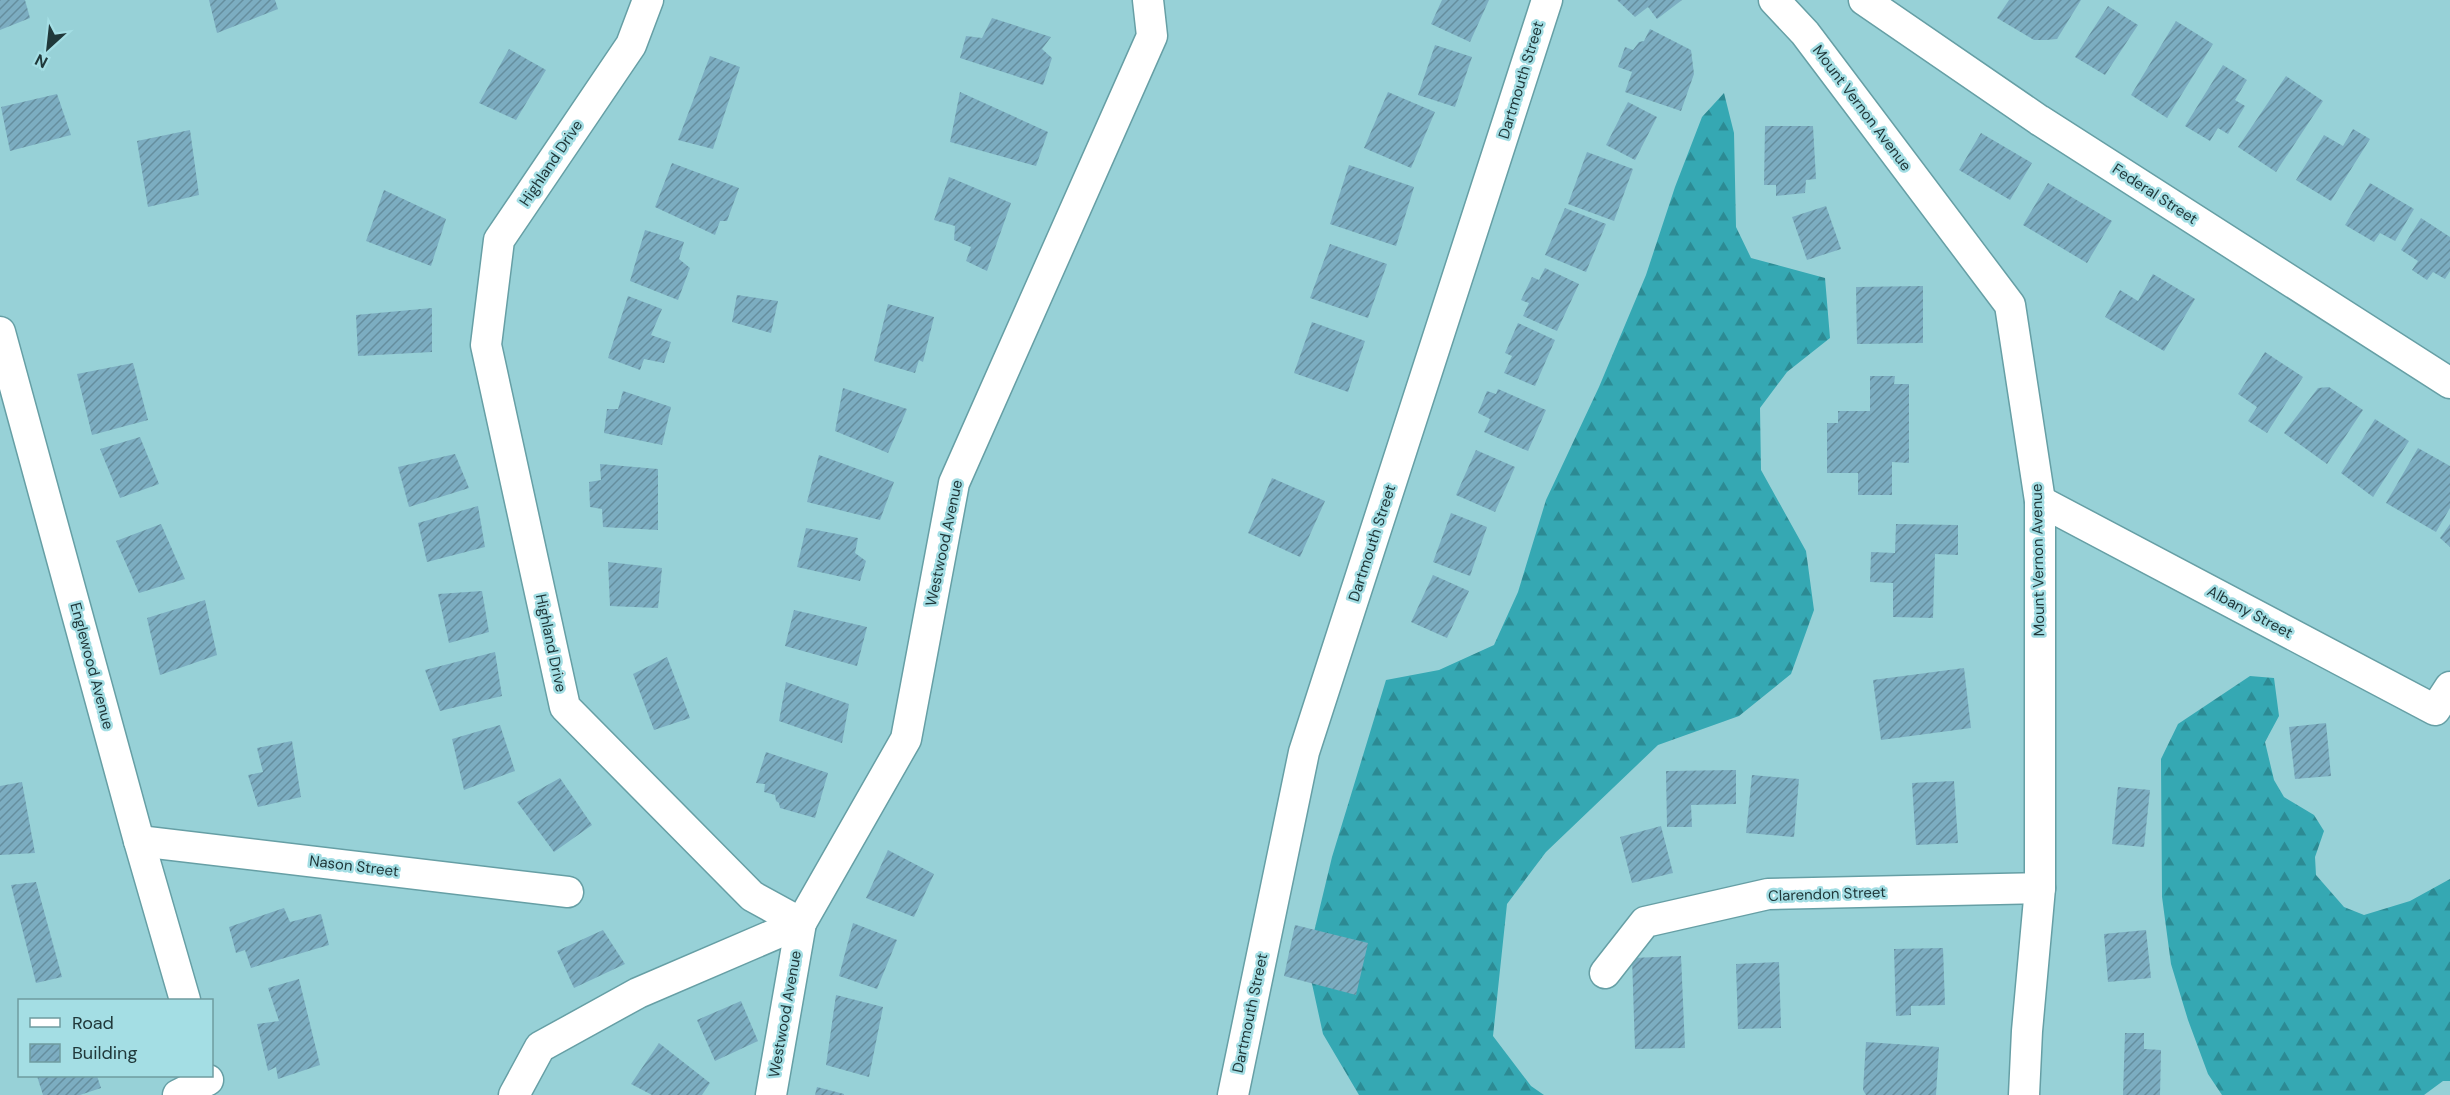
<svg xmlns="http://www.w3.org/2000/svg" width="2450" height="1095" font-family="'DM Sans',sans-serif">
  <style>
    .forest { fill: url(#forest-firs) }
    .building { fill: url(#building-hatch) }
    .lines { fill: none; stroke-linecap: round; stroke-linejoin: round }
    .minor-casing { stroke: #669fa5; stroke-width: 33 }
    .minor { stroke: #fff; stroke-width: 30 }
    .labels { text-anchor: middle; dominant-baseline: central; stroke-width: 5; stroke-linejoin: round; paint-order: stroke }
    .street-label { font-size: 15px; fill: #20383a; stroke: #a4dee4 }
  </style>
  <defs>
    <pattern id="forest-firs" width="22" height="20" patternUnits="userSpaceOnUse" patternTransform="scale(1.5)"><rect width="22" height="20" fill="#35a8b3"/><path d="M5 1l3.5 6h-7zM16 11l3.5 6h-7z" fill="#2c8a93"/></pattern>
    <pattern id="building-hatch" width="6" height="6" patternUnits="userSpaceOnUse" patternTransform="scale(1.5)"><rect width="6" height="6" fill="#7cadc1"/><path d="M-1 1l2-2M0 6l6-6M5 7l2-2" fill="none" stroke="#658e9e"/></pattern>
  </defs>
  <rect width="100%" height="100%" fill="#97d1d7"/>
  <!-- forest -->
  <g class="forest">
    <path d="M1724,93l10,40 2,94 15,31 74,20 5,60 -43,34 -27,36 1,62 45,81 8,59 -23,64 -52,42 -81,29 -112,107 -39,52 -14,132 38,50 13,9h-185l-36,-61 -16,-73 25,-104 54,-177 53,-10 55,-25 24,-53 28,-92 53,-113 47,-112 29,-88 27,-70z"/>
    <path d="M2250,676l24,2 5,38 -14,26 9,38 10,17 30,18 10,16 -9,26 1,18 28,32 20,8 46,-14 40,-22v202h-7l-19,14h-202l-14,-21 -20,-54 -17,-56 -9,-67 -1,-138 17,-35z"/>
  </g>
  <!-- building -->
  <g class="building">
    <path d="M0,0h25l5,18 -30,12z"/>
    <path d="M209,0h66l3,9 -61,24z"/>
    <path d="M1442,0h47l-19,42 -39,-18z"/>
    <path d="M1617,0h65l-25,19 -9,-12 -13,10z"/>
    <path d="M2009,0h72l-24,39 -11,1h-12l-37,-22z"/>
    <path d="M2108,6l30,19 -33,50 -30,-18z"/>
    <path d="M992,18l59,19 -9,12 10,9 -9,27 -83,-27 6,-22 16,2z"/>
    <path d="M2176,21l37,23 -46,74 -36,-23z"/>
    <path d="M1650,29l41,21 3,24 -13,37 -56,-19 7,-20 -14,-5 7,-20 8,3 6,-8 5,-1z"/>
    <path d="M1435,45l37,12 -17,50 -37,-12z"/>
    <path d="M509,49l37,21 -30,50 -37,-17z"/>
    <path d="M710,56l30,11 -27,82 -35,-9z"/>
    <path d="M2223,65l24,15 -12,20 10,6 -17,28 -10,-6 -8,13 -25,-15z"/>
    <path d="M2286,76l37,25 -47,71 -38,-25z"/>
    <path d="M960,92l88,40 -12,34 -86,-24z"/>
    <path d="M1388,92l47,20 -24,56 -47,-20z"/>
    <path d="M57,94l14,41 -61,16 -9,-44z"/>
    <path d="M1628,102l29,15 -22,43 -29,-15z"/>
    <path d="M1765,126h48l3,53 -10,1 -1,13 -29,3v-11h-12z"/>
    <path d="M2353,129l17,10 -39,62 -35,-21 28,-45 19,11z"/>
    <path d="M190,130l9,65 -51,12 -11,-66z"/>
    <path d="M1981,133l51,30 -22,37 -51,-30z"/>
    <path d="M1587,152l46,17 -19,52 -46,-17z"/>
    <path d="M672,163l67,25 -12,33h-7l-5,14 -60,-28z"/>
    <path d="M1349,165l65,22 -18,59 -66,-22z"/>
    <path d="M949,177l62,26 -24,68 -21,-10 5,-14 -17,-7 1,-14 -21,-6z"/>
    <path d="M2048,183l64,38 -25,42 -64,-38z"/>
    <path d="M2370,183l44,26 -19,32 -15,-8 -6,9 -29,-17z"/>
    <path d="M384,190l62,29 -15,47 -65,-25z"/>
    <path d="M1826,206l15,43 -34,11 -15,-43z"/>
    <path d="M1565,208l41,16 -20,48 -41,-17z"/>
    <path d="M2421,218l29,19v34l-5,8 -12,-7 -6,8 -15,-10 6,-9 -17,-11z"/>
    <path d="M645,230l39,12 -5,17 11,9 -12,32 -48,-19z"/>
    <path d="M1330,244l57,20 -19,54 -58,-20z"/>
    <path d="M1545,268l34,16 -22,47 -34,-15 6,-13 -8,-3 11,-23 7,3z"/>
    <path d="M2153,274l42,25 -31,52 -59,-34 15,-27 18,11z"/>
    <path d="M1923,286v57l-66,1 -1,-57z"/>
    <path d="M737,295l41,6 -7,32 -39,-11z"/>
    <path d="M628,296l34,13 -11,26 20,7 -7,21 -20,-4 -4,11 -32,-12z"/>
    <path d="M888,304l46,13 -11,45 -4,-2 -4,13 -41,-12z"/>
    <path d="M432,308v44l-74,4 -2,-41z"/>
    <path d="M1312,322l53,19 -17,51 -54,-19z"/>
    <path d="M1518,323l37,17 -20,46 -31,-13 8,-17 -7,-3z"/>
    <path d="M2265,352l38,25 -36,56 -19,-12 9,-14 -19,-13z"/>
    <path d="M133,363l15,57 -56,15 -15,-61z"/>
    <path d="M1870,376h25l-1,8h15v79l-17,-1v33h-34v-22h-31v-50h11v-12h32z"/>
    <path d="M2329,387l34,23 -36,54 -43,-31 34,-45z"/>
    <path d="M843,388l64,21 -19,44 -53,-22z"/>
    <path d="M1498,389l48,21 -18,41 -44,-19 6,-13 -12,-6 9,-22 9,3z"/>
    <path d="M623,391l48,16 -9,38 -58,-12 3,-24h11z"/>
    <path d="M2375,419l34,22 -36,56 -32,-24z"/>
    <path d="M140,437l19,47 -39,14 -20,-49z"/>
    <path d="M2418,448l32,18v42l-14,24 -50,-29z"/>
    <path d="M1476,450l39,17 -20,45 -39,-17z"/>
    <path d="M455,454l14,34 -60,19 -11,-40z"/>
    <path d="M819,455l75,27 -14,38 -73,-18z"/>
    <path d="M600,464l58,5v61l-55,-3 -1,-18 -12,-2 -1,-25 12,-2z"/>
    <path d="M1272,478l53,23 -25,56 -52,-24z"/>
    <path d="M478,506l7,41 -58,15 -9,-39z"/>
    <path d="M1451,513l36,14 -17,49 -37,-14z"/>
    <path d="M161,524l24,55 -46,14 -23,-52z"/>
    <path d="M1896,524l62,1v30l-23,-1 -2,64 -40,-1v-34l-23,-1 1,-30 24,1z"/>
    <path d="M2450,524v23l-10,-9z"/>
    <path d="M806,528l52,10 -3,15 11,8 -6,20 -63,-14z"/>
    <path d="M608,562l54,6 -4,40 -48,-2z"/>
    <path d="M1433,575l36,16 -22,47 -36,-16z"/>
    <path d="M482,591l7,41 -40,11 -11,-49z"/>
    <path d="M205,600l12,55 -57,20 -13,-57z"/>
    <path d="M794,610l73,17 -10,39 -72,-20z"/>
    <path d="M495,652l7,44 -62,15 -15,-41z"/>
    <path d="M667,657l23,61 -36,12 -21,-56z"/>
    <path d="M1964,668l7,60 -90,12 -8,-60z"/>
    <path d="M786,682l63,22 -7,39 -63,-22z"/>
    <path d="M2326,723l5,53 -36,3 -6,-52z"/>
    <path d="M500,725l15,46 -51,19 -12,-51z"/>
    <path d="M292,741l9,56 -43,10 -10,-32 15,-3 -6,-24z"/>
    <path d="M766,752l62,21 -13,45 -35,-10 -1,-5 -3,-2 -1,-6 -11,-3 1,-8 -9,-1z"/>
    <path d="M1736,770v34l-45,1 1,22h-25l-1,-56z"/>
    <path d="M1752,775l47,4 -5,58 -48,-4z"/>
    <path d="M560,778l32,47 -38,27 -37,-50z"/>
    <path d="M1954,781l4,62 -42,2 -4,-62z"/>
    <path d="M22,782l13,71 -35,2v-69z"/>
    <path d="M2118,787l32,3 -6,57 -32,-3z"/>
    <path d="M1661,826l12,47 -41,10 -12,-46z"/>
    <path d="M888,850l46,24 -20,43 -48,-19z"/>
    <path d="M36,882l26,95 -26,6 -25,-98z"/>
    <path d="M284,908l6,14 31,-8 8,31 -78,23 -6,-18 -9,3 -7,-26z"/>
    <path d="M853,923l44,17 -20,49 -38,-13z"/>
    <path d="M1295,925l73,18 -12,52 -72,-19z"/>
    <path d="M603,930l22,34 -51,24 -17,-37z"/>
    <path d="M2146,930l5,48 -43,4 -4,-48z"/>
    <path d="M1943,948l2,57 -34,1v9l-15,1 -2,-67z"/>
    <path d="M1681,956l4,92 -50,1 -3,-91z"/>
    <path d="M1779,962l2,66 -43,1 -2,-65z"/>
    <path d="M299,979l21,86 -42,14 -2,-12 -8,4 -11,-47 22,-3 -11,-33z"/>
    <path d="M836,995l47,12 -14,70 -43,-12z"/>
    <path d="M741,1001l17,40 -43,20 -18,-41z"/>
    <path d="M2125,1033h19v16l17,1 -1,45h-37z"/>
    <path d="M1866,1042l73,5 -3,48h-70l-3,-5z"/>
    <path d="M659,1043l51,40 -8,12h-50l-21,-11z"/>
    <path d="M37,1076h60l4,12 -21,7h-37z"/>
    <path d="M817,1087l27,7v1h-29z"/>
  </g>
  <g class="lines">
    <defs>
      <g id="minor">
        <path d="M648,0l-17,45 -132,195 -13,105 79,362 187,189 49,27"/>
        <path d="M1774,0l31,33 205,272 30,196v387l-13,143 -3,64"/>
        <path d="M1864,0l175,120 411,263"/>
        <path d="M0,332l139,509 46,159"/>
        <path d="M2040,501l395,209 15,-23"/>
        <path d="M139,841l429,51"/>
        <path d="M1605,973l40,-51 123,-28 272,-6"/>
        <path d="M178,1095l30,-15"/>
        <path d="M514,1095l26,-48 98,-54 163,-70"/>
        <path d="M771,1095l30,-172 105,-184 48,-256 198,-447 -4,-36"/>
        <path d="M1233,1095l71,-343 243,-752"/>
      </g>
    </defs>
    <!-- minor casing -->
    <use href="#minor" class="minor-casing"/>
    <!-- minor -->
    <use href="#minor" class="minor"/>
  </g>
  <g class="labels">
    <!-- street labels -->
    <g class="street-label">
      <text transform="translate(1521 80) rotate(-73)">Dartmouth Street</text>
      <text transform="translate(1862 108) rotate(53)">Mount Vernon Avenue</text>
      <text transform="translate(551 163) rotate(-56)">Highland Drive</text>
      <text transform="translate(2155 194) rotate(33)">Federal Street</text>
      <text transform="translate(944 543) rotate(-78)">Westwood Avenue</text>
      <text transform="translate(1372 543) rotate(-72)">Dartmouth Street</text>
      <text transform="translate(2038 560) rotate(-91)">Mount Vernon Avenue</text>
      <text transform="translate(2250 612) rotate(28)">Albany Street</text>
      <text transform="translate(551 643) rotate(78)">Highland Drive</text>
      <text transform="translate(92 666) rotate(75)">Englewood Avenue</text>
      <text transform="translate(354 866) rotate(7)">Nason Street</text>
      <text transform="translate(1827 894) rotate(-2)">Clarendon Street</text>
      <text transform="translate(1250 1013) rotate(-78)">Dartmouth Street</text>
      <text transform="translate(785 1014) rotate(-80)">Westwood Avenue</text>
    </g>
  </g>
  <!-- legend -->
  <rect x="18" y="999" width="195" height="78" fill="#a4dee4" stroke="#6f9ca0" stroke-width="1.5"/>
  <rect x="30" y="1018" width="30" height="9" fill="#ffffff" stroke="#6f9ca0" stroke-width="1.5"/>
  <text x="72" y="1029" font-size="18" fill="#20383a">Road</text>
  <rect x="30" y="1044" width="30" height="18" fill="url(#building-hatch)" stroke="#6f9ca0" stroke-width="1.5"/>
  <text x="72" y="1059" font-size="18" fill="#20383a">Building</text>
  <!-- north arrow -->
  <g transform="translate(48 48) rotate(207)" stroke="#a4dee4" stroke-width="4.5" paint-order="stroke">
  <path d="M0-4.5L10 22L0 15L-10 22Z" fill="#20383a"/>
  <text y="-9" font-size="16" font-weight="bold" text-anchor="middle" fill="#20383a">N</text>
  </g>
</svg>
